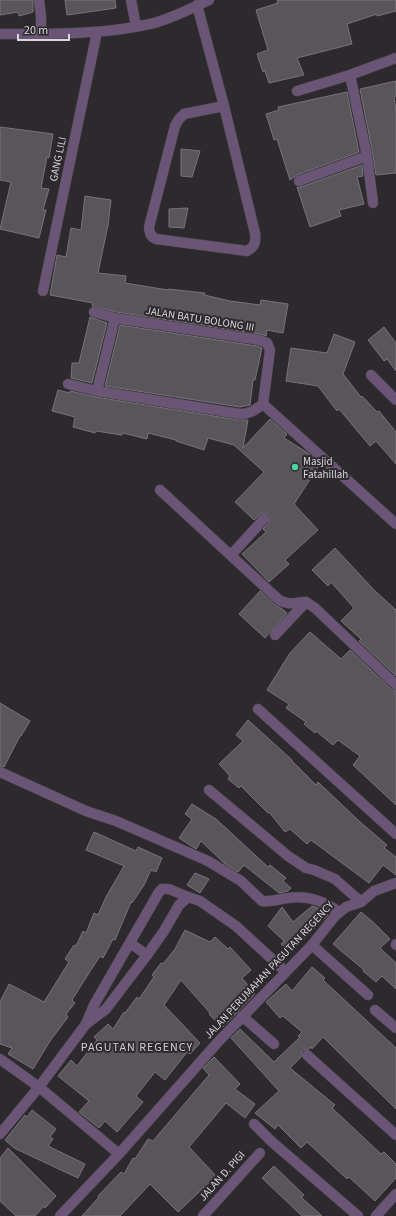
<svg xmlns="http://www.w3.org/2000/svg" width="396" height="1216" font-family="'Source Sans 3',sans-serif">
  <style>
    .building { fill: #59565b; stroke: #777479 }
    .lines { fill: none; stroke-linecap: round; stroke-linejoin: round }
    .minor-casing { stroke: #49464a; stroke-width: 11 }
    .minor { stroke: #6b5576; stroke-width: 10 }
    .poi-dot { fill: #4ad49c; stroke: #2d2a2e; stroke-width: 1.5 }
    .labels { text-anchor: middle; dominant-baseline: central; stroke-width: 4; stroke-linejoin: round; paint-order: stroke }
    .street-label { font-size: 11px; fill: #d9d7db; stroke: #2d2a2e }
    .poi-label { font-size: 11px; fill: #d9d7db; stroke: #2d2a2e; text-anchor: start }
    .neighbourhood-label { font-size: 12px; letter-spacing: 1px; fill: #d1cdd4; stroke: #2d2a2e }
  </style>
  <rect width="100%" height="100%" fill="#2d2a2e"/>
  <!-- building -->
  <g class="building">
    <path d="M0,0h33v12l-14,4 -1,-4 -18,3z"/>
    <path d="M65,0h50l1,8 -49,7z"/>
    <path d="M277,0h119v11l-19,5v-2l-30,10 5,20 -55,14 7,17 -35,8 -4,-12 -2,1 -6,-18 11,-4 -12,-40 22,-7z"/>
    <path d="M396,81v15l-2,1 2,13v63l-20,2 -3,-20 -13,-66z"/>
    <path d="M347,92l12,60 -62,23 -7,5 -13,-41 -3,1 -8,-26 13,-4 -1,-3z"/>
    <path d="M0,127l53,7 -4,24 -2,-1 -6,31 8,1 -6,21h3l-7,28 -39,-9 11,-47 -11,-2z"/>
    <path d="M181,149l19,2 -8,26 -11,-1z"/>
    <path d="M362,165l1,11 -6,1 7,27 -25,6 2,6 -31,11 -13,-40h4z"/>
    <path d="M85,196l26,4 -3,25 -10,48 28,3 -1,7 43,7v-1l37,4 -1,2 26,6 30,4 1,-5 27,4 -5,29 -16,-3 -1,6 -6,-2 -144,-22 -24,-6 1,-3 -43,-8 7,-40 9,2 5,-29 10,2z"/>
    <path d="M188,208l-4,20 -15,-1v-18z"/>
    <path d="M90,317l17,6 -15,60 -21,-5 1,-15h7z"/>
    <path d="M120,325l137,21 5,2 -7,32h-2l-3,25 -10,2 -135,-21z"/>
    <path d="M384,327l12,16v28l-9,-12 -3,2 -16,-21z"/>
    <path d="M334,334l21,8 -12,32 18,23 1,-1 15,16 2,-1 17,21v32l-20,-23 -6,5 -31,-37 -2,2 -19,-25 -32,-5 5,-33 36,5z"/>
    <path d="M58,390l12,3v-2l26,6 143,23h9l-5,28 27,-29 17,15 -3,4 24,15 12,11 -26,40 24,26 -33,30 4,4 -20,18 -27,-28 24,-22 -3,-3 6,-6 1,-6 -2,-3 -6,-1 -8,7 -19,-18 29,-30 -30,-27 -26,-7 -4,12 -28,-9v-1l-28,-7 -1,6 -24,-6 -1,2 -26,-4 -1,2 -22,-6 2,-10 -23,-6z"/>
    <path d="M335,548l39,42 22,20v66l-37,-35 2,-2 -20,-18 13,-13 -23,-26 -3,4 -16,-16z"/>
    <path d="M260,591l15,14 6,3 6,5 -22,25 -26,-24z"/>
    <path d="M310,632l31,27 9,-9 42,40 4,1v114l-43,-40 7,-9 -22,-16 -5,5 -17,-14 -1,2 -11,-9 2,-2 -20,-14 3,-4 -22,-14 23,-37z"/>
    <path d="M0,703l30,18 -9,15h-1l-16,31 -4,-1z"/>
    <path d="M248,720l44,40v1l24,24 2,-3 41,39 28,24 -3,3 12,9v18l-13,-10 -14,18 -58,-43 -4,4 -17,-15 -5,3 -16,-20 -1,1 -27,-27 -2,2 -11,-9 2,-3 -11,-12 24,-23 -7,-6z"/>
    <path d="M192,804l24,15 52,48 2,-2 16,13 -3,3 8,7 -3,3 -9,2 -35,-28 -6,7 -13,-8 -24,-23 -5,8 -17,-11 13,-19 -7,-5z"/>
    <path d="M94,832l42,19 2,-4 24,11 -6,14 -5,-2 -7,15 -12,18 -1,-1 -16,38 -2,-1 -10,19 -3,-2 -18,28 -10,16 3,3 -9,11 2,3 -18,24 -17,28 -25,-15 4,-6 -12,-4v-42l9,-18 35,18 25,-40 -4,-3 9,-14 2,1 7,-15 3,2 8,-20 4,2 8,-18 18,-31 -38,-16z"/>
    <path d="M195,873l14,6 -9,14 -13,-8z"/>
    <path d="M312,906l12,4 4,5 -38,38 -9,-9 3,-3 -16,-15 14,-19 11,15z"/>
    <path d="M361,912l12,10 17,17 -10,9 16,15v26l-14,-13 -6,6 -13,-11 1,-1 -31,-26z"/>
    <path d="M185,930l25,12 5,-5 13,12 2,-2 21,23 -9,8 13,16 -33,34 -13,-14 1,-1 -29,-33 -17,25 36,38 -10,11 -3,-2 -22,28 -10,-8 -19,24 7,6 -26,30 -12,-11 -6,7 -20,-16 10,-11 -31,-25 13,-16 6,6 20,-26 -3,-3 14,-13 5,5 11,-17 1,1 12,-16 2,2 15,-22 -2,-2 9,-12 2,1 12,-15z"/>
    <path d="M312,967l13,11 -2,2 73,68v61l-73,-72 -11,12 -1,-2 -2,2 -7,1 -1,7 -11,11 45,37 -3,3 49,46 3,-2 12,12v14l-21,23 -26,-24 -2,2 -40,-37 -6,6 -23,-23 -3,4 -20,-16 24,-22 -48,-53 9,-9 34,33 26,-25 -2,-1 4,-4 -19,-16 -3,2 -14,-16 20,-18 6,7z"/>
    <path d="M214,1057l26,27 -5,5 20,15 -10,14 -19,-15 -37,44 27,29 -38,36 -28,-28 -30,32h-38l17,-19 -1,-1 23,-24 3,2 9,-16 2,1 13,-20 5,2 56,-66 -6,-7z"/>
    <path d="M32,1110l24,19 -6,8 3,2 -5,7 37,18 -7,14 -64,-30 -9,-8 20,-25 2,2z"/>
    <path d="M8,1148l48,48 -11,12 -1,-2 -9,10h-19l-16,-15v-43z"/>
    <path d="M274,1166l30,29 -3,2 21,19h-20l-40,-38z"/>
  </g>
  <g class="lines">
    <defs>
      <g id="minor">
        <path d="M39,0l2,17v17"/>
        <path d="M131,0l5,26"/>
        <path d="M197,5l27,101 31,127c1,9 0,14 -8,18l-91,-12c-6,-3 -6,-5 -7,-12l26,-101 4,-7 5,-5 40,-8"/>
        <path d="M0,34c50,0 101,1 150,-10 21,-5 40,-15 59,-24"/>
        <path d="M350,75l17,81 6,47"/>
        <path d="M297,91l53,-16 46,-17"/>
        <path d="M299,181l68,-25"/>
        <path d="M43,291l54,-259"/>
        <path d="M94,312l21,6 144,22 8,3 3,7 -7,54 133,120"/>
        <path d="M371,375l25,25"/>
        <path d="M68,384l29,7 143,23c10,0 15,-4 23,-10"/>
        <path d="M97,391l18,-73"/>
        <path d="M160,490l119,110c11,6 16,2 27,2l9,6 81,77"/>
        <path d="M231,555l33,-36"/>
        <path d="M275,635l31,-33"/>
        <path d="M258,709l138,125"/>
        <path d="M0,772l86,39 30,10 92,40 33,20 21,20c9,1 17,-2 26,-3 19,-3 36,3 51,14"/>
        <path d="M209,790l79,66 18,12 8,2 21,9 26,23"/>
        <path d="M130,943l17,12"/>
        <path d="M312,945l56,50"/>
        <path d="M396,945v-1"/>
        <path d="M375,1010l21,18"/>
        <path d="M242,1016l32,28"/>
        <path d="M86,1024l8,-19 65,-113 3,-3h7l19,8"/>
        <path d="M307,1055l89,80"/>
        <path d="M0,1059l39,28 80,67"/>
        <path d="M254,1124l17,17 87,75"/>
        <path d="M0,1134l39,-47 47,-63 20,-15 41,-54 17,-24 15,-26 9,-8 12,4 36,25 49,45"/>
        <path d="M60,1216l59,-62 99,-112 94,-97 23,-29 11,-9 15,-5 13,-11 22,-8"/>
        <path d="M203,1216l57,-63"/>
        <path d="M376,1216l20,-22"/>
      </g>
    </defs>
    <!-- minor casing -->
    <use href="#minor" class="minor-casing"/>
    <!-- minor -->
    <use href="#minor" class="minor"/>
  </g>
  <!-- markers -->
  <circle class="poi-dot" cx="295" cy="467" r="4"/>
  <g class="labels">
    <!-- street labels -->
    <g class="street-label">
      <text transform="translate(58 159) rotate(-78)">GANG LILI</text>
      <text transform="translate(200 319) rotate(9)">JALAN BATU BOLONG III</text>
      <text transform="translate(269 970) rotate(-47)">JALAN PERUMAHAN PAGUTAN REGENCY</text>
      <text transform="translate(222 1176) rotate(-48)">JALAN D. PIGI</text>
    </g>
    <!-- poi labels -->
    <g class="poi-label">
      <text x="303" y="461">Masjid<tspan x="303" dy="13">Fatahillah</tspan></text>
    </g>
    <!-- neighbourhood labels -->
    <g class="neighbourhood-label">
      <text x="137" y="1047">PAGUTAN REGENCY</text>
    </g>
  </g>
  <!-- scale -->
  <path d="M18 34v6h51v-6" fill="none" stroke="#d9d7db" stroke-width="2"/>
  <text x="24" y="34" font-size="12" fill="#d9d7db" stroke="#2d2a2e" stroke-width="3" paint-order="stroke">20 m</text>
</svg>
